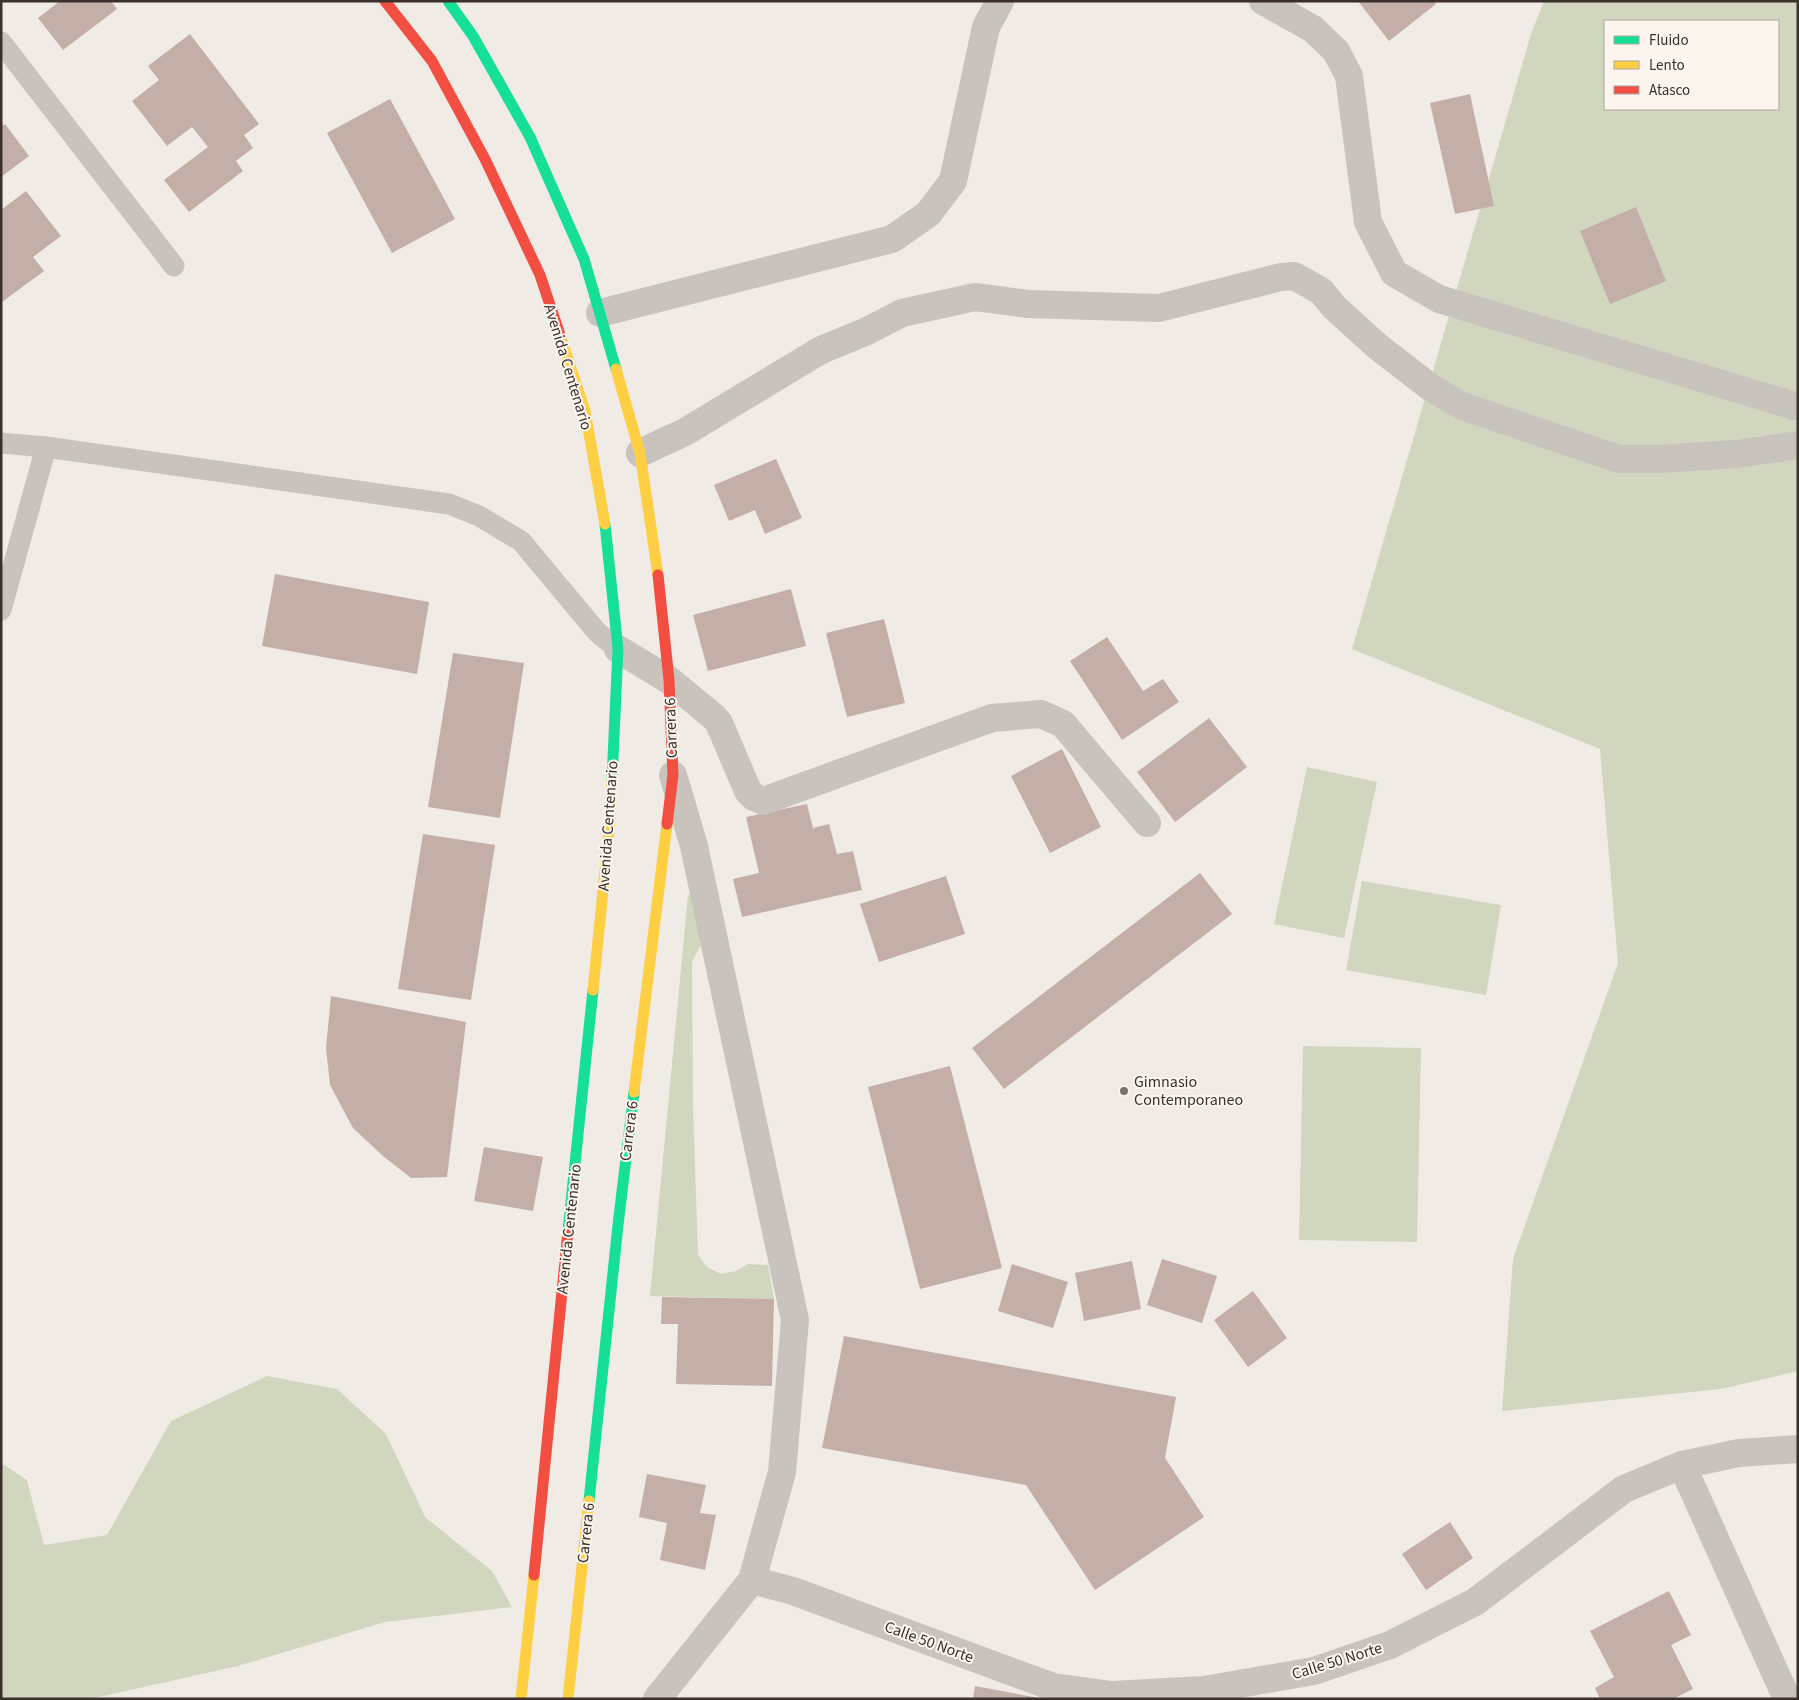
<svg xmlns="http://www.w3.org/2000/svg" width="1799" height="1700" font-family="'Source Sans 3',sans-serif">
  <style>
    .green { fill: #d1d6bf; fill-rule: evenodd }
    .building { fill: #c3afa7 }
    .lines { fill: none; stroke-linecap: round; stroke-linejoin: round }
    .lane { stroke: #c9c3be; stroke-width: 21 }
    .street { stroke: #c9c3be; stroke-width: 28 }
    .fast { stroke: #16e098; stroke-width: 11 }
    .slow { stroke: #ffcf43; stroke-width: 11 }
    .jam { stroke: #f24e42; stroke-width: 11 }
    .poi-dot { fill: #7a716c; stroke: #fbf5ee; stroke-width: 2 }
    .labels { text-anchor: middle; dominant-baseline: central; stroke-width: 4; stroke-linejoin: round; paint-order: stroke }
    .street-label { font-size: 16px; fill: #3b302b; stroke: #fbf5ee }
    .poi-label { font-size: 16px; fill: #3b302b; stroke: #fbf5ee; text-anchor: start }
  </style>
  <rect width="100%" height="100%" fill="#f0ebe5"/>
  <!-- green -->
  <g class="green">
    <path d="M1544,1h254v1370l-77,18 -219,22 11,-152 105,-296 -18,-214 -248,-100 179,-615zM1605,21h173v88h-173z"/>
    <path d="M1307,767l70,15 -33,156 -70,-14z"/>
    <path d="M1362,881l139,24 -15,90 -140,-25z"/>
    <path d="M688,895l8,1 10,39 -14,27 1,143 5,150 9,12 14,7 15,-3 12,-7 20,1 6,34 -124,-3z"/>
    <path d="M1303,1046l118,2 -4,194 -118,-2z"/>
    <path d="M267,1376l70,13 49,45 39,83 67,54 20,36 -127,15 -147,44 -148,33h-89v-236l26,17 17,65 63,-10 64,-114z"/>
  </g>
  <!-- building -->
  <g class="building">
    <path d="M60,1h51l6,8 -54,41 -25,-32z"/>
    <path d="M1358,1h76l2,3 -47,37z"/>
    <path d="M190,34l69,90 -15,11 9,13 -17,13 7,10 -54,41 -25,-32 44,-33 -16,-20 -25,19 -35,-45 27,-21 -11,-14z"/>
    <path d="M1470,94l24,112 -39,8 -25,-111z"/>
    <path d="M390,99l65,120 -63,34 -65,-120z"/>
    <path d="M5,124l24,32 -28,21v-50z"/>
    <path d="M26,191l35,45 -28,21 11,14 -42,31 -1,-92z"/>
    <path d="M1636,207l30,74 -56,23 -30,-73z"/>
    <path d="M776,459l26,59 -37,16 -10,-24 -26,11 -15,-36z"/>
    <path d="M275,574l154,28 -12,72 -155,-28z"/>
    <path d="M791,589l15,57 -98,25 -15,-56z"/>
    <path d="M884,619l21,84 -58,14 -21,-84z"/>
    <path d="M1107,637l36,54 20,-12 16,23 -57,38 -52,-79z"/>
    <path d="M453,653l71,10 -24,155 -72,-11z"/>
    <path d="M1209,718l38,49 -72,55 -38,-50z"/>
    <path d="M1062,749l39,78 -51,26 -39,-77z"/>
    <path d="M807,804l6,24 16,-4 8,30 16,-3 9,39 -120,27 -9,-38 26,-6 -13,-56z"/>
    <path d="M423,834l72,11 -24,155 -73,-11z"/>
    <path d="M1200,873l32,41 -228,175 -32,-41z"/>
    <path d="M946,876l19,58 -86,28 -19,-58z"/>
    <path d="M331,996l135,26 -19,155 -36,1 -28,-22 -30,-28 -23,-43 -4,-37z"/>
    <path d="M950,1066l52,202 -82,21 -52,-202z"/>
    <path d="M484,1147l59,10 -10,54 -59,-10z"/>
    <path d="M1162,1259l55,17 -15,47 -55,-18z"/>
    <path d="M1132,1261l9,48 -57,12 -9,-48z"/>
    <path d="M1012,1264l56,18 -15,46 -55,-17z"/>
    <path d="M1253,1291l34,47 -39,29 -34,-47z"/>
    <path d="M662,1297l112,2 -2,87 -96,-2 2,-60h-17z"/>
    <path d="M844,1336l332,61 -11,61 39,59 -109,73 -69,-105 -204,-37z"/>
    <path d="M647,1474l59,11 -6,28 16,2 -11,55 -45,-10 7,-37 -28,-6z"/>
    <path d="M1450,1522l23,36 -47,32 -24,-36z"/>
    <path d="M1669,1591l22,44 -20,10 22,44 -20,10h-73l-5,-11 19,-11 -24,-46z"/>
    <path d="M975,1686l64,12v1h-66z"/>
  </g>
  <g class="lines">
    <!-- lane -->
    <g class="lane">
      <path d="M1,42l173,224"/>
      <path d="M1,443l45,4 403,57 30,12 42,25 76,91 21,17"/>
      <path d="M1,610l45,-163"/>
    </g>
    <!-- street -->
    <g class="street">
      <path d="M1263,1l50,28 23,22 13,25 19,146 26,51 45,26 359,108"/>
      <path d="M600,313l292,-74 36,-25 25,-33 33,-154 14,-26"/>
      <path d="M640,453l45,-21 136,-82 44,-18 37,-19 73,-16 53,7 131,4 122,-31 13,-1 27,15 13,16 43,39 53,41 32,19 157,53h40l78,-5 61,-9"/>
      <path d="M618,649l51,31 45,37 5,6 29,68 6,6 9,4 229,-83 49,-4 22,10 84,99"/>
      <path d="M1682,1465l105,234"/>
      <path d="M752,1580l41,11 260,96 59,8 92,-5 110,-19 76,-26 85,-43 149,-113 58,-24 57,-12 59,-4"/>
      <path d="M657,1699l95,-119 30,-108 13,-152 -101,-474 -21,-71"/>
    </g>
    <!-- fast -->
    <g class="fast">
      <path d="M448,1l25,35 57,101 54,122 32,110"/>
      <path d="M605,524l13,125 -6,131"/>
      <path d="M568,1231l25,-241"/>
      <path d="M589,1501l29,-276 16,-133"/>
    </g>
    <!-- slow -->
    <g class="slow">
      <path d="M560,335l25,76 20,113"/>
      <path d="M616,369l24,84 18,122"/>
      <path d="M593,990l17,-169 2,-41"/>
      <path d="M634,1092l33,-268"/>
      <path d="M521,1699l13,-124"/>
      <path d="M568,1699l21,-198"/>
    </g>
    <!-- jam -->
    <g class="jam">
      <path d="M385,1l47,60 53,98 55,116 20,60"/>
      <path d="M658,575l11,105 4,95 -6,49"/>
      <path d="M534,1575l34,-344"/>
    </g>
  </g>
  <!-- markers -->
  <circle class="poi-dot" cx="1124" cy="1091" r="5"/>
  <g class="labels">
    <!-- street labels -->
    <g class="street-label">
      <text transform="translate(568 367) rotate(73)">Avenida Centenario</text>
      <text transform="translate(671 728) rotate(-92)">Carrera 6</text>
      <text transform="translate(608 826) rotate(-86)">Avenida Centenario</text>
      <text transform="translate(629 1131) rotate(-83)">Carrera 6</text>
      <text transform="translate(569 1229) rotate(-84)">Avenida Centenario</text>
      <text transform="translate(586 1533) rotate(-84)">Carrera 6</text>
      <text transform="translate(929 1642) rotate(20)">Calle 50 Norte</text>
      <text transform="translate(1337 1661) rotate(-17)">Calle 50 Norte</text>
    </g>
    <!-- poi labels -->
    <g class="poi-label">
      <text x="1134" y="1082">Gimnasio<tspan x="1134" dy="18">Contemporaneo</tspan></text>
    </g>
  </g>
  <!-- border -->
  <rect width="1799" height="1700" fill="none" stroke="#3b302b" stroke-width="5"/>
  <!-- legend -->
  <rect x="1604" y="20" width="175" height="90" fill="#fbf5ee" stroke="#aea6a0"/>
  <rect x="1614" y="36" width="25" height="8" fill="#16e098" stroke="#aea6a0"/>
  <text x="1649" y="45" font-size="15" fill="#3b302b">Fluido</text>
  <rect x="1614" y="61" width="25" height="8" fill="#ffcf43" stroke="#aea6a0"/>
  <text x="1649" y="70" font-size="15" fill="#3b302b">Lento</text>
  <rect x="1614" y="86" width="25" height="8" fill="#f24e42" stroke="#aea6a0"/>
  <text x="1649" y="95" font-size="15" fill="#3b302b">Atasco</text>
</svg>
